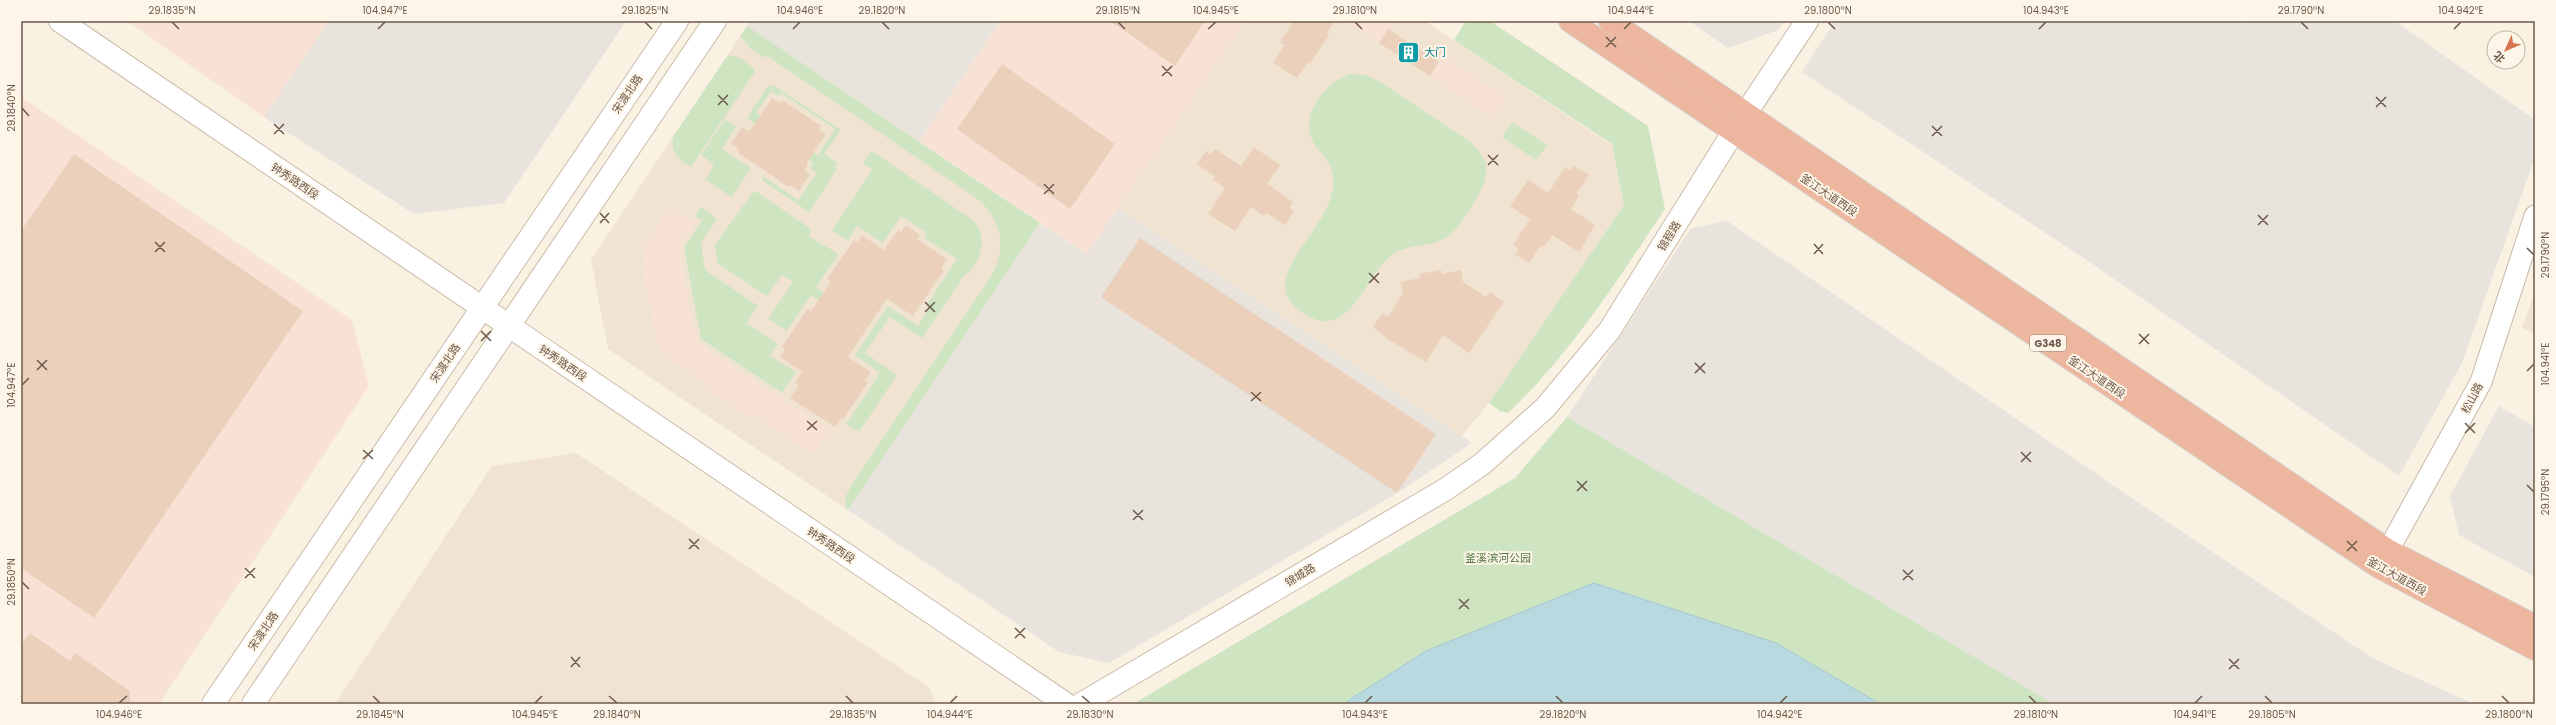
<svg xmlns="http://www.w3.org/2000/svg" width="2556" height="725" font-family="Poppins,'Noto Sans SC',sans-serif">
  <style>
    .residential { fill: #f0e3d1 }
    .commercial { fill: #f8e2d6 }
    .industrial { fill: #e8e3dc }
    .green { fill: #cfe5c2 }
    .water { fill: #b9d9e0; stroke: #a0c7d1 }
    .building { fill: #ebd1bc }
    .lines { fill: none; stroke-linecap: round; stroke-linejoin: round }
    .street-casing { stroke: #c8b9aa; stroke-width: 23 }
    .secondary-casing { stroke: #cdbbaa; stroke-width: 24 }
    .highway-casing { stroke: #d6d1cd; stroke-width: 24 }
    .street { stroke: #fff; stroke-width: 21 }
    .secondary { stroke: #fff; stroke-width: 22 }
    .highway { stroke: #edb69e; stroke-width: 22 }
    .ticks { fill: none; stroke: #6d594b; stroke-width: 1.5 }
    .labels { text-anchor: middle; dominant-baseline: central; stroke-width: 4; stroke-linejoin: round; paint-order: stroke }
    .shield { fill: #fdf5e7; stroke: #98887a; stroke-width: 1 }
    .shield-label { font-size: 10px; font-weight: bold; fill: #6d594b }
    .culture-label { font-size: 11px; fill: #0d838f; stroke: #fdf5e7; text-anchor: start }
    .street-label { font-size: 11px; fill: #6d594b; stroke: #fdf5e7 }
    .park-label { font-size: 11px; fill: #547847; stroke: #fdf5e7 }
    .neatline { fill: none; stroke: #6d594b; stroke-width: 1.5 }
    .ticks-label { font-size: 10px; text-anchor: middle; fill: #6d594b }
  </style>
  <rect width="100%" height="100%" fill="#f9f1e2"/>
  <!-- residential -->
  <g class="residential">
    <path d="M1245,21h180l187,124 12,60 -129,190 -33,41 -344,-228z"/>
    <path d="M747,26l293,197 -192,287 -240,-161 -17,-89z"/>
    <path d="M2535,292v42l-13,-7z"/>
    <path d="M576,453l354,235 5,16h-600l157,-238z"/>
  </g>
  <!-- commercial -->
  <g class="commercial">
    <path d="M127,21h202l-65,96z"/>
    <path d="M1000,21h245l-158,233 -168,-113z"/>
    <path d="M1346,21h43l3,2 -13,20z"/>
    <path d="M1443,56l62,41 -14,20 -61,-41z"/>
    <path d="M21,97l331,223 17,66 -210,318h-138z"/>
    <path d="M670,206l25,17 -17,25 19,94 132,89 -16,24 -63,-42 -2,4 -44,-29 3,-4 -44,-29 -3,-13h-3l-15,-76 3,-2 -3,-15z"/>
  </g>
  <!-- industrial -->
  <g class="industrial">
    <path d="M329,21h297l-122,182 -90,11 -150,-97z"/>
    <path d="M750,21h250l-81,120 -172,-115z"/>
    <path d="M1689,21h95l-6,9 -50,18z"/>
    <path d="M1835,21h412l-4,7 5,-7h147l140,99v37l-73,206 -63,113 -308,-213 -289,-191z"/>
    <path d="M1118,208l354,235 -75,50 -288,170 -50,-11 -211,-142 192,-287 47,31z"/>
    <path d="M1727,221l415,284 232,154 100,45h-420l-487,-287 124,-189z"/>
    <path d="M2499,406l36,21v150l-76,-42 -9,-39z"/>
  </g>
  <!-- green -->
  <g class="green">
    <path d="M1466,21h24l158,105 17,83c-48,72 -94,144 -157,204l-8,-2 -11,-8 135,-198 -12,-61 -158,-104z"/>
    <path d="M747,26l293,197 -192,287 -3,-2 1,-12 5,-10 141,-211c15,-29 10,-56 -16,-77l-210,-143 -2,3 -13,-9 -11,-13z"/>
    <path d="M728,55l12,3 14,10v5l-63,94c-12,-8 -21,-14 -18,-30z"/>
    <path d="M1351,74l14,1 12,5 92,61c29,25 16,44 -1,71 -7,10 -13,21 -24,27 -16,8 -36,5 -52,16 -27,19 -42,90 -89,58 -60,-40 53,-93 26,-149 -5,-10 -15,-16 -18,-27 -9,-26 16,-57 40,-63z"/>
    <path d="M773,85l68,45 -17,24 13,9 -2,4 2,2 -28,43 -47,-32 2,-3 34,23 19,-27 -7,-5 3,-5 -5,-4 5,-7 5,3 17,-26 -54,-36 -3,3 -7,-5 -15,22 6,4 -6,8 -9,-7 20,-31z"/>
    <path d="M725,119l11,8 -14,22 29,19 -19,29 -26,-17 8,-16 -13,-9z"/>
    <path d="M1512,122l35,23 -11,15 -34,-23z"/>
    <path d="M872,151l102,70 6,10 2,14 -3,13 -11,16 -2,-1 -44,65 -32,-21 -25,36 32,22 -38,57 -13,-8 34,-51 -25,-18 33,-49 30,20 11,-18 -3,-2 31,-47 -33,-21 3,-5 -26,-17 -18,27 -26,-17 -9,15 -16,-11 40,-60 -9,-7z"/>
    <path d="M753,192h4l54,37 -2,8 30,17 -23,33 31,21 -5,7 -31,-20 -24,36 -19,-12 25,-37 -11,-7 -15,21 -50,-33 -2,-18z"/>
    <path d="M701,207l16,12 -16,24 4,27 53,36 -12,17 32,21 -8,12 26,16 -14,21 -81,-54 -17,-91 18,-27 -7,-5z"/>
    <path d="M1567,417l487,287h-174l-104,-61 -350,8 -83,53h-210l382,-226z"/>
  </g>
  <!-- water -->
  <path class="water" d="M1594,583l182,60 104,61h-537l83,-53z"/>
  <!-- building -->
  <g class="building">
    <path d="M1110,21h95l-30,45z"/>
    <path d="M1294,21h41l-8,12 2,2 -19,29 -2,-2 -11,16 -24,-15 12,-18 -5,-3z"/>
    <path d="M1388,29l51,33 -9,14 -51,-33z"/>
    <path d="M1002,64l113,80 -45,65 -113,-80z"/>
    <path d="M772,98l8,5 2,-3 39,26 -2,4 7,4 -20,30 2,1 -4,5 6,4 -11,17 -9,-6 -2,2 -18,-13 -32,-21 2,-2 -9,-7 11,-17 6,4 4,-3z"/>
    <path d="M1254,147l26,18 -13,19 26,18 -4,6 5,3 -9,14 -19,-12 -2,3 -13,-9 -16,24 -27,-17 17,-26 -12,-8 2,-3 -18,-13 9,-13 5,3 4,-5 26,17z"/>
    <path d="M74,154l229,157 -209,307 -73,-50v-337z"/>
    <path d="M1574,166l15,9 -13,19 3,2 -8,13 24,16 -16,27 -27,-17 -8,12 -3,-2 -12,18 -14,-9 4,-5 -6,-4 17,-26 -20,-13 18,-26 20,13 17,-26 6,4z"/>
    <path d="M906,225l14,10 -3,4 30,20 -6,9 3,2 -31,46 -26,-17 -39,58 23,15 -6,9 3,2 -25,36 -2,-1 -6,9 -45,-29 9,-13 -4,-3 7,-11 -22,-14 5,-8 -3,-2 26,-39 3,3 20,-30 -4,-2 27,-39 3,2 5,-7 22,15 14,-20 3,2z"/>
    <path d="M1140,238l296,196 -39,59 -296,-196z"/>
    <path d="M1441,270l1,4 19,-4 2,12 23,15 4,-5 14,10 -35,51 -26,-18 -17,27 -38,-23 -15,-12 9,-14 6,4 15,-24 -3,-11 20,-4 -1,-4z"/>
    <path d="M30,633l40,28 5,-8 55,38v13h-109v-59z"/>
  </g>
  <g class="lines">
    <defs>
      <path id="street" d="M2380,565l101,-183 54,-166"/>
      <g id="secondary">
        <path d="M60,21l1006,683"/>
        <path d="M213,704l464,-683"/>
        <path d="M253,704l462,-683"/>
        <path d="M1081,704l365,-215 36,-25 63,-56 64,-77 125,-200 73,-110"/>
      </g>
      <g id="highway">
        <path d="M1570,21l809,546 156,82"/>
        <path d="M1610,21l779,530 146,75"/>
      </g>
    </defs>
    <!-- street casing -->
    <use href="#street" class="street-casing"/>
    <!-- secondary casing -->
    <use href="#secondary" class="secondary-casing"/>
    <!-- highway casing -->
    <use href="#highway" class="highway-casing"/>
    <!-- street -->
    <use href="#street" class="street"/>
    <!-- secondary -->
    <use href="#secondary" class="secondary"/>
    <!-- highway -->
    <use href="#highway" class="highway"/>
  </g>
  <!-- ticks -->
  <path class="ticks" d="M172,22l7,7M645,22l7,7M882,22l7,7M1118,22l7,7M1355,22l7,7M1828,22l7,7M2301,22l7,7M378,29l7,-7M793,29l7,-7M1208,29l8,-7M1624,29l7,-7M2039,29l7,-7M2454,29l7,-7M1606,37l10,10M1606,47l10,-10M1162,66l10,10M1162,76l10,-10M718,95l10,10M2376,97l10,10M718,105l10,-10M2376,107l10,-10M22,108l7,8M274,124l10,10M1932,126l10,10M274,134l10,-10M1932,136l10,-10M1488,155l10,10M1488,165l10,-10M1044,184l10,10M1044,194l10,-10M600,213l9,10M2258,215l10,10M600,223l9,-10M2258,225l10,-10M155,242l10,10M1814,244l9,10M2527,248l7,7M155,252l10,-10M1814,254l9,-10M1369,273l10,10M1369,283l10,-10M925,302l10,10M925,312l10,-10M481,331l10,10M2139,334l10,10M481,341l10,-10M2139,344l10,-10M37,360l10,10M1695,363l10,10M37,370l10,-10M2527,371l7,-7M1695,373l10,-10M22,385l7,-7M1251,392l10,9M1251,401l10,-9M807,421l10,9M2465,423l10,10M807,430l10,-9M2465,433l10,-10M363,450l10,9M2021,452l10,10M363,459l10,-9M2021,462l10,-10M1577,481l10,10M2527,485l7,7M1577,491l10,-10M1133,510l10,10M1133,520l10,-10M689,539l10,10M2347,541l10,10M689,549l10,-10M2347,551l10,-10M245,568l10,10M1903,570l10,10M245,578l10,-10M1903,580l10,-10M22,582l7,7M1459,599l10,10M1459,609l10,-10M1015,628l10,10M1015,638l10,-10M571,657l9,10M2229,659l10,10M571,667l9,-10M2229,669l10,-10M373,696l7,7M609,696l8,7M846,696l7,7M1082,696l8,7M1556,696l7,7M2029,696l7,7M2265,696l7,7M2502,696l7,7M119,703l8,-7M535,703l7,-7M950,703l7,-7M1365,703l7,-7M1780,703l7,-7M2195,703l7,-7"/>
  <!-- icons -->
  <defs>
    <symbol id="building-square" viewBox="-11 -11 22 22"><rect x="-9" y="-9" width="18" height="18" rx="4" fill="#0f9aa8" stroke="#fdf5e7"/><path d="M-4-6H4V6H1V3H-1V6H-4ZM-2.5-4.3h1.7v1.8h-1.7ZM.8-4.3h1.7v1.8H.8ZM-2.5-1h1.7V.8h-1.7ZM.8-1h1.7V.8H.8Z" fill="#fff"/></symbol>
  </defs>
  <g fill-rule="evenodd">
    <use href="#building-square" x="1396" y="40" width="25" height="25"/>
  </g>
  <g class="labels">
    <!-- shield labels -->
    <rect class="shield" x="2030" y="335" width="36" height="16" rx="3"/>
    <g class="shield-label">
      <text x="2048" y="343">G348</text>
    </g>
    <!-- culture labels -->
    <g class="culture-label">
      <text x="1424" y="52">大门</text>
    </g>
    <!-- street labels -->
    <g class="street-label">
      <text transform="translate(627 94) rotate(-56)">宋渡北路</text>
      <text transform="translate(295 181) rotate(34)">钟秀路西段</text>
      <text transform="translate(1829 195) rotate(34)">釜江大道西段</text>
      <text transform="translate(1669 236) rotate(-58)">锦程路</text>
      <text transform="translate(445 363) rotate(-56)">宋渡北路</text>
      <text transform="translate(563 363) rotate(34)">钟秀路西段</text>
      <text transform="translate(2097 377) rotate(34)">釜江大道西段</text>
      <text transform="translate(2472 398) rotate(-62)">松山路</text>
      <text transform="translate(831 545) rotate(34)">钟秀路西段</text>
      <text transform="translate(1300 575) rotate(-31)">锦城路</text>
      <text transform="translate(2397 576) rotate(29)">釜江大道西段</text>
      <text transform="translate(263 631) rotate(-56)">宋渡北路</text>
    </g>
    <!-- park labels -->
    <g class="park-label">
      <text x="1498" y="558">釜溪滨河公园</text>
    </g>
  </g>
  <!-- border -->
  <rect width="2556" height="725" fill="none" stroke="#fdf5e7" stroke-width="44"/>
  <!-- north arrow -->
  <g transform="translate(2506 50) rotate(225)"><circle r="19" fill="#fdf5e7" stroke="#c3b7a9"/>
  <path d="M0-3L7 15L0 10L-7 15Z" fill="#d77553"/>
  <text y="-6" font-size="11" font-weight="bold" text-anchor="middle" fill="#6d594b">北</text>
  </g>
  <rect x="22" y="22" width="2512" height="681" class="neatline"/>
  <g class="ticks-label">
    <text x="172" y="14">29.1835°N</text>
    <text x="385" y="14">104.947°E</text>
    <text x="645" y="14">29.1825°N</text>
    <text x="800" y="14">104.946°E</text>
    <text x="882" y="14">29.1820°N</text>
    <text x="1118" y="14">29.1815°N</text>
    <text x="1216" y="14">104.945°E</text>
    <text x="1355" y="14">29.1810°N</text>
    <text x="1631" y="14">104.944°E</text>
    <text x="1828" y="14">29.1800°N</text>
    <text x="2046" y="14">104.943°E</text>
    <text x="2301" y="14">29.1790°N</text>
    <text x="2461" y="14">104.942°E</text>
    <text transform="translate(11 108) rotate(-90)" y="4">29.1840°N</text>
    <text transform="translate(2545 255) rotate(-90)" y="4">29.1790°N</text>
    <text transform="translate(2545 364) rotate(-90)" y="4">104.941°E</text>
    <text transform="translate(11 385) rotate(-90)" y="4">104.947°E</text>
    <text transform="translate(2545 492) rotate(-90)" y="4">29.1795°N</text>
    <text transform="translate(11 582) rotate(-90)" y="4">29.1850°N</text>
    <text x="119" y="718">104.946°E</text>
    <text x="380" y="718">29.1845°N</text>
    <text x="535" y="718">104.945°E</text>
    <text x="617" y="718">29.1840°N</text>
    <text x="853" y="718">29.1835°N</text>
    <text x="950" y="718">104.944°E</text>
    <text x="1090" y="718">29.1830°N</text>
    <text x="1365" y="718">104.943°E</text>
    <text x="1563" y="718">29.1820°N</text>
    <text x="1780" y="718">104.942°E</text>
    <text x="2036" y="718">29.1810°N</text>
    <text x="2195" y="718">104.941°E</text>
    <text x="2272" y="718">29.1805°N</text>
    <text x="2509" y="718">29.1800°N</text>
  </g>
</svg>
